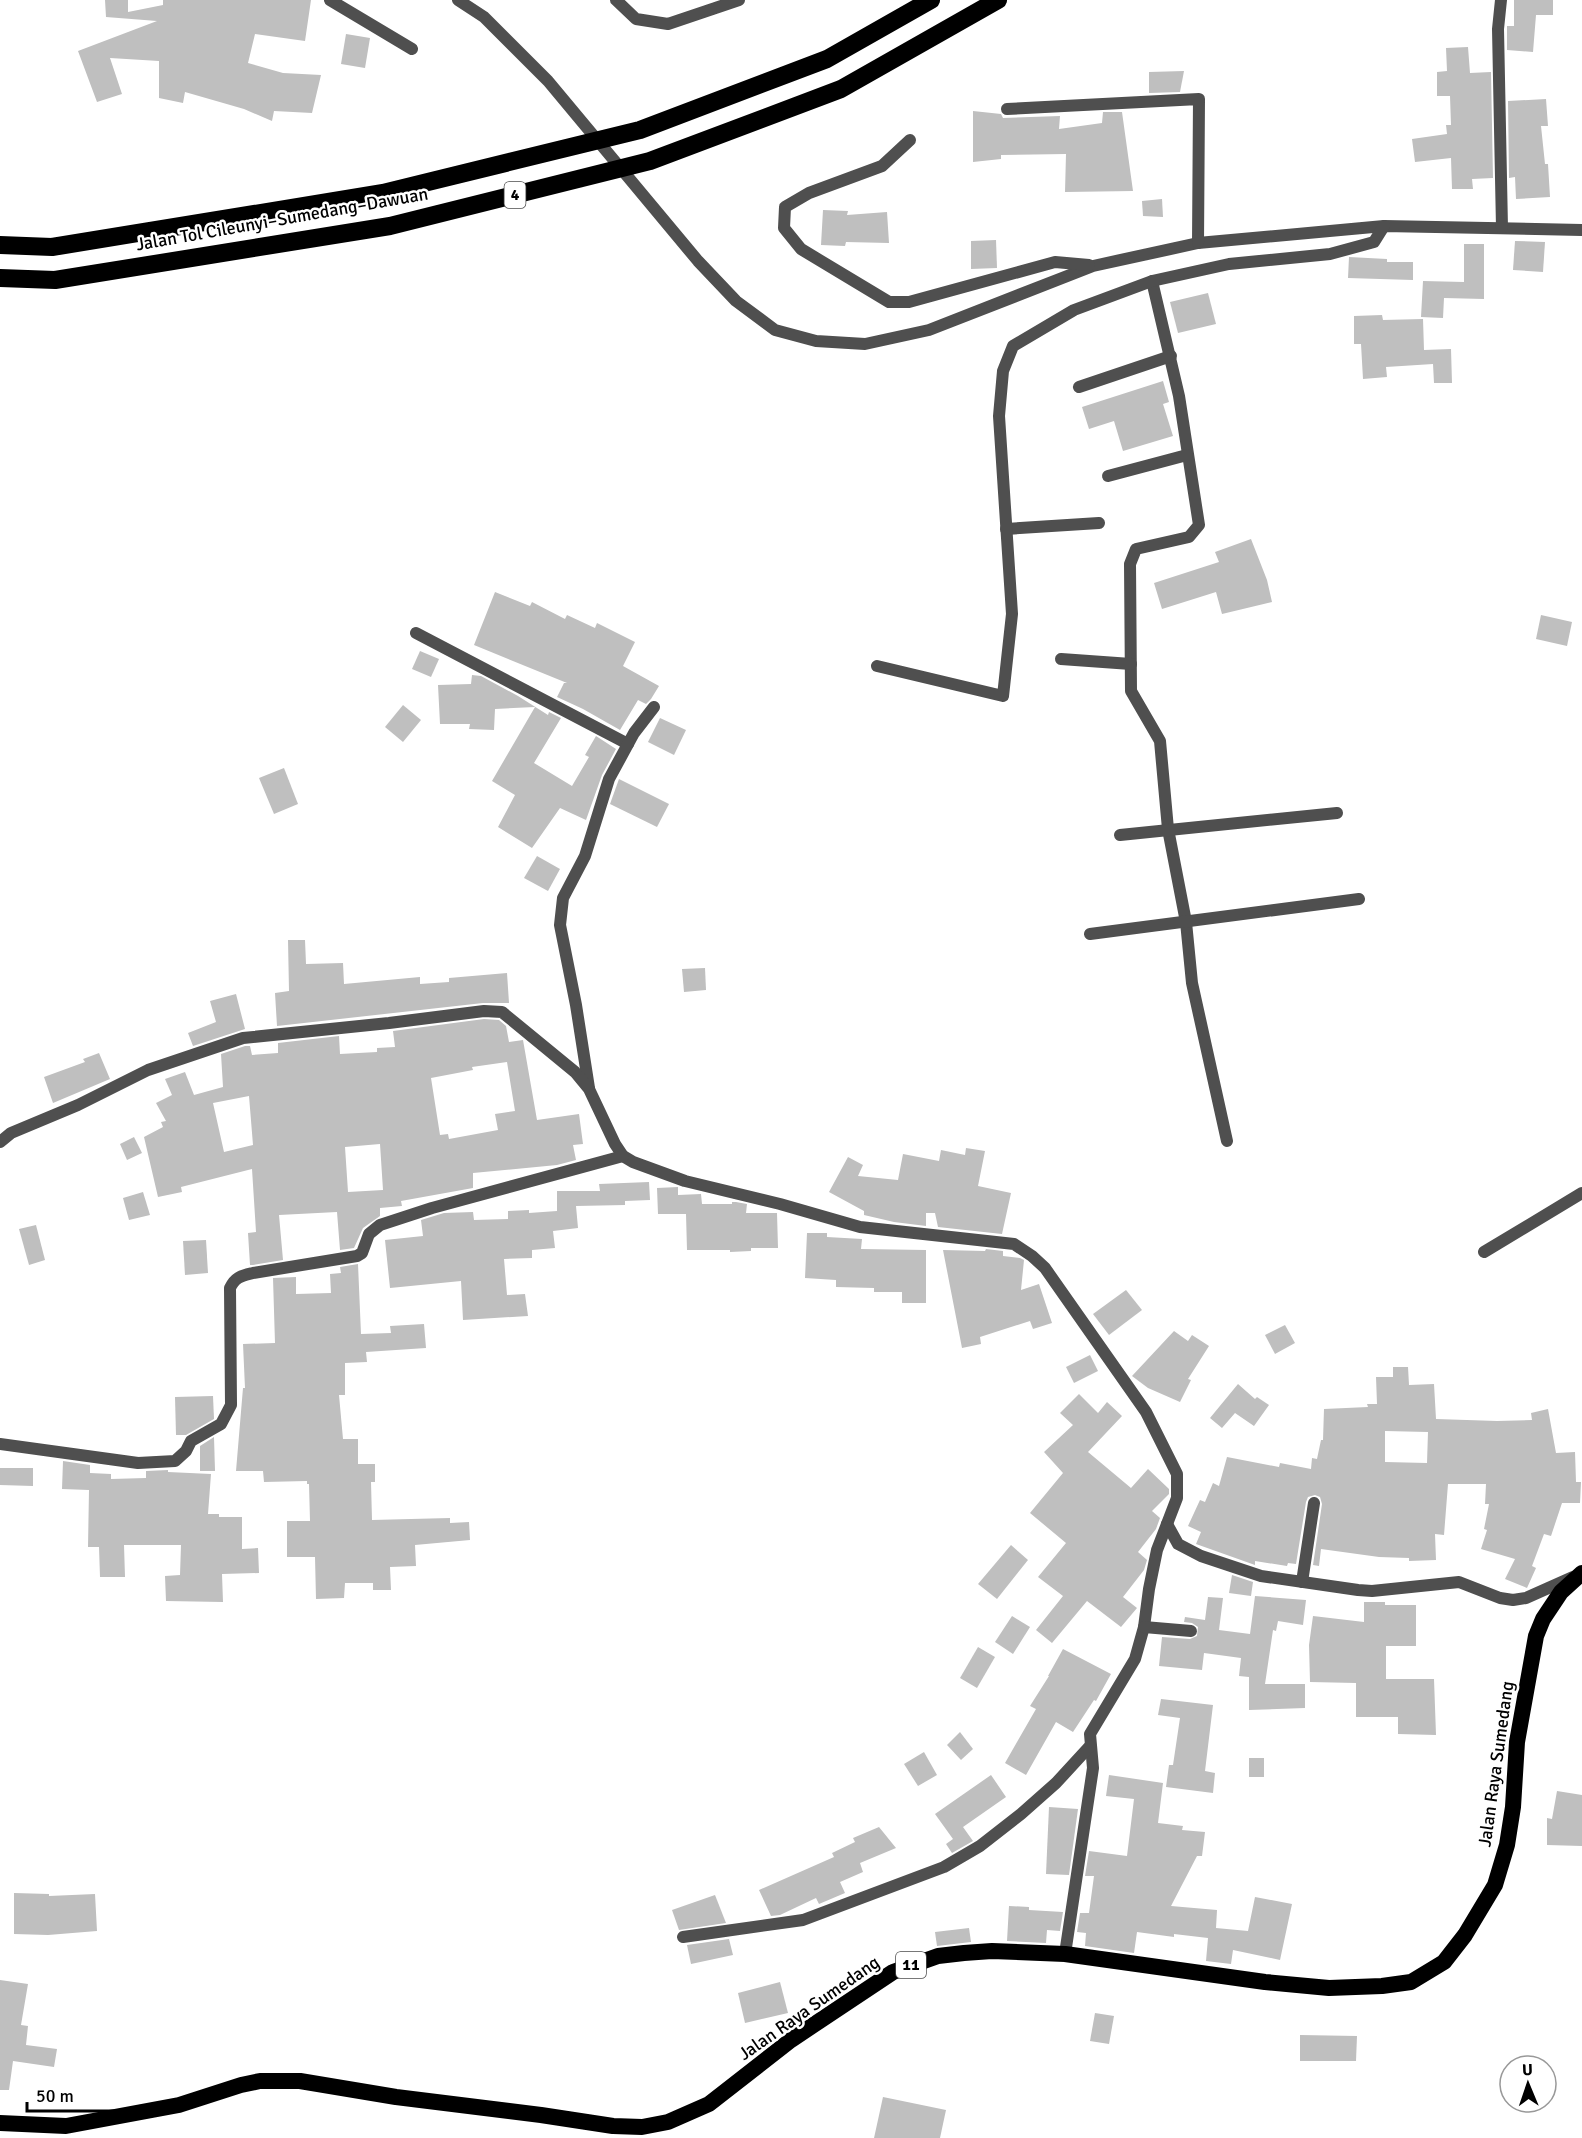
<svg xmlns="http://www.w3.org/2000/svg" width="1582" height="2138" font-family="Signika,sans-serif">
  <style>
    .building { fill: #bfbfbf; fill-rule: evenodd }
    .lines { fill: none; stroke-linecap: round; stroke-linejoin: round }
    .minor { stroke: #4f4f4f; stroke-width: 12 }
    .trunk { stroke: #000; stroke-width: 16 }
    .motorway { stroke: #000; stroke-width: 18 }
    .labels { text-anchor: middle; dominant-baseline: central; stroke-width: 5; stroke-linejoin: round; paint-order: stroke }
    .shield { fill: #fff; stroke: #4c4c4c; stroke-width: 1.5 }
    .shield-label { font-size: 16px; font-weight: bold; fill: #000 }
    .street-label { font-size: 18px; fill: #000; stroke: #fff }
  </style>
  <rect width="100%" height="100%" fill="#fff"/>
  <!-- building -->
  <g class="building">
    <path d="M105,0h23v12l35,-7v-5h148l-6,41 -50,-7 -7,29 35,10 38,2 -9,38 -38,-2 -2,10 -28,-12 -59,-17 -2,11 -24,-5v-37l-49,-3 12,36 -25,8 -19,-51 79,-30 -51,-4z"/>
    <path d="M1514,0h39v15h-17l-3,37 -26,-2v-24h7z"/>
    <path d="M346,34l24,4 -5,30 -24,-4z"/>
    <path d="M1468,47l2,26 21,-1 2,106 -21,1 1,10h-21l-1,-31 -36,4 -3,-23 35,-5 -1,-9h5l-1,-29h-13v-24l10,-1 -1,-23z"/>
    <path d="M1184,71l-4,21 -31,1v-21z"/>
    <path d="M1546,99l2,27h-7l4,38h3l2,33 -34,2 -1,-22 -6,1 -1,-77z"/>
    <path d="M973,111l28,3 2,4 57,-2 -1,13 43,-6 1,-11h19l11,79 -68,1 1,-38 -65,1v4l-28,3z"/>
    <path d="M1162,199l1,18 -20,-1 -1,-15z"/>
    <path d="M823,210l25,1 -1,4 40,-3 2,31 -43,-1 -1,4 -24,-1z"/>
    <path d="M996,240l1,28 -26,1v-28z"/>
    <path d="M1515,241l30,1 -2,30 -30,-2z"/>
    <path d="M1464,244h20v55l-40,-1 -1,20 -22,-1 2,-36 41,1z"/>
    <path d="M1349,257l38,2v3h26v18l-65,-2z"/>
    <path d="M1208,293l8,31 -38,9 -8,-31z"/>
    <path d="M1382,315l1,5 40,-1 1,31 27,-1 1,34h-18l-1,-19 -47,3 1,10 -24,2 -2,-35h-7v-28z"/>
    <path d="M1163,381l6,21 -6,2 10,32 -50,15 -9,-30 -25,8 -7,-22z"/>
    <path d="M1251,539l16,41 5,22 -50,12 -6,-22 -54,17 -8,-26 65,-21 -4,-10z"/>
    <path d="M495,592l35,14 2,-4 33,17 2,-4 28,13 2,-5 38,19 -12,24 36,20 -8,13 -5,5 -8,-4 -18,30 -37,-21 -26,-12 7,-14h3l-93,-38z"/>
    <path d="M1541,615l31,7 -5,24 -31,-7z"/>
    <path d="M420,651l19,8 -8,18 -19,-8z"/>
    <path d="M472,675l9,1 37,20 30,19 1,-3 12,6 -27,45 38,23 17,-29 -4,-2 11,-19 20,13 -14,26 -16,45 -26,-12 -28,40 -34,-21 17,-32 -23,-14 43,-74 -40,2 -1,21 -25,-1 1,-5h-30l-2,-39 33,-1z"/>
    <path d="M403,705l18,15 -18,22 -18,-15z"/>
    <path d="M660,718l26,12 -12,25 -26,-13z"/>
    <path d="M284,768l14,36 -24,10 -15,-36z"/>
    <path d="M619,779l50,25 -12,23 -47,-23z"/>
    <path d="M537,856l23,13 -12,22 -24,-13z"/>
    <path d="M288,940h17l1,24 37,-1 1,21 76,-7v7l29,-2v-4l58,-5 2,30h-26l-206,23 -2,-33 14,-2z"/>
    <path d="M705,968l1,22 -22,2 -2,-23z"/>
    <path d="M236,994l9,35 -52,17 -5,-13 28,-11 -6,-21z"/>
    <path d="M484,1019l15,1 7,6 3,16 14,-2 14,80 42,-6 4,30 -10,1 3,15 -19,5 -84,8v15l-72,13 1,5 -22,2v8l-17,12 -9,20 -14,2 -3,-38 -58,3 4,45 -30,5h-3l-2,-32 8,-1 -4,-63 -71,18 1,5 -24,5 -14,-60 19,-10 -2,-5 5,-1 -10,-18 16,-8 -7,-16 20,-7 9,23 29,-8 -2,-33 24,-8h5l2,9 26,-2v-10l61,-7 1,18 37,-2v-4l18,-1 -2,-16zM507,1062l8,49 -20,3 3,16 -49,9 -1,-5 -8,1 -9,-57 42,-8 -1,-3zM249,1096l4,49 -29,7 -11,-49zM380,1144l3,46 -35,2 -3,-45z"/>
    <path d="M99,1053l11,26 -57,24 -9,-26 41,-15 -2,-3z"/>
    <path d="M134,1137l8,16 -15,7 -7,-16z"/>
    <path d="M966,1148l19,3 -7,35 33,7 -9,41 -64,-7 -3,-14h-9v13l-32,-4 -30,-7v-4l-35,-19 19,-35 15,8 -5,11 40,4 5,-26 36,7 2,-11 24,5z"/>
    <path d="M649,1182l1,18 -25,1v4l-49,1 2,22 -25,3 2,17 -23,2v8l-28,1 3,36 18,-1 3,22 -65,4 -2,-39 -71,7 -5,-48 38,-4 -2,-16 23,-7 29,-1 1,8 34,-1v-8l21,-1v3l28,-2v-20h43l-1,-7z"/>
    <path d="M678,1187v8l23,-1 1,10h30v-2h4l11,2 -1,9h31l1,35h-27v3l-21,1v-2h-43l-1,-36h-28l-1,-26z"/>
    <path d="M143,1192l7,23 -21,5 -6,-22z"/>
    <path d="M36,1225l9,35 -16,5 -10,-36z"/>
    <path d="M807,1233h20v4l35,2 -1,10 65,1v53h-24v-11h-28v-4l-38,-1v-7l-31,-2z"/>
    <path d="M206,1240l2,33 -23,2 -2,-34z"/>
    <path d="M986,1249l17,2v5l17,2 4,2 -3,30 18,-6 13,39 -19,6 -3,-8 -50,16 1,7 -19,4 -19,-98 42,1z"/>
    <path d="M358,1264l3,70 30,-1 -1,-7 34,-2 2,24 -60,4 1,10 -22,1v32h-6l4,44h15v25h17v18h-4l1,38 78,-2v5l19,-1 1,18 -55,5 1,21 -26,1 1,23h-18v-7h-28l-1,15 -28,1 -1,-42h-28v-36h23l-1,-37h-2v-3l-43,1 -1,-11h-27l7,-83h2l-2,-44 32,-1 -2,-65 23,-1v17l35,-1 -1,-19 11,-1 -1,-6z"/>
    <path d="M1126,1290l16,20 -33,25 -16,-21z"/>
    <path d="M1285,1325l10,18 -20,11 -10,-19z"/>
    <path d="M1174,1331l14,10 4,-6 17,11 -21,33 3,1 -11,22 -32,-14 -16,-12z"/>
    <path d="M1090,1355l8,16 -24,12 -8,-16z"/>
    <path d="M1393,1367h15l1,18 25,-1 2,35 61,2 35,-1 -1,-7 17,-4 8,44 19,-1 1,30h5l-1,21h-18l-11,33 -7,-2 -12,32 4,2 -9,20 -22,-9 10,-20 -34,-10 6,-19 -3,-1 5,-25h-4l1,-20h-38l-4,51 -9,-1 1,26 -27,1v-3l-30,-1 -58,-8 -2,17 -6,-1 9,-61 -2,-7 -5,-2 -7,2 -2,5 -10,62 -8,-1 -1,3 -32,-5v4l-59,-21 5,-12 -13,-6 12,-26 5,2 8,-19 6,3 8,-29 52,10 1,-4 31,6 1,-11 5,1 4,-19h2l1,-31 44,-2 -1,-3h10l-1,-27h17zM1385,1431l43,1 -1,31 -42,-1z"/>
    <path d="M1238,1384l17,15 2,-2 12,8 -15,21 -19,-13 -13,15 -12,-10z"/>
    <path d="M1079,1394l19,19 9,-11 15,14 -34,36 43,36 17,-19 21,20v5l-17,17 8,7 -4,11 -18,23 9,8 -3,10 -21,27 14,11 -16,19 -34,-26 -35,42 -16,-13 27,-34 -25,-19 28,-34 -36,-30 33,-40 -19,-21 29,-27 -13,-12z"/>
    <path d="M213,1396l1,23 -28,16h-10l-1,-38z"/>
    <path d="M214,1437l1,34h-15v-25z"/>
    <path d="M63,1461l27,4v8l21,1v5l35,-1v-7l22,-1v2l43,2 -3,40h11v3h23v32l16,-1 1,25 -37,1 1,28 -57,-1 -1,-25 15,-1 1,-30h-57l1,32h-25l-1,-30h-11l1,-57 -27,-1z"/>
    <path d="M0,1468h33v18l-33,-1z"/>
    <path d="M1011,1545l17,15 -31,39 -19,-15z"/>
    <path d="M1232,1575l21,7 -2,14 -22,-3z"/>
    <path d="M1255,1596l51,4 -3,25 -25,-4 -2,10 -3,-1 -8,54h40v24l-56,2v-33l-10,-1 2,-18 -37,-5 -2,17 -43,-4 3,-29 28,2 7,-3 1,-9 -6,-4 -8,-1 1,-5 20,3 3,-23 15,1 -4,32 31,4z"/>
    <path d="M1364,1602h21v3h31v41h-30v33h48l2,56 -38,-1v-17h-42v-34l-46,-1 -1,-37 4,-29 51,6z"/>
    <path d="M1012,1616l18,11 -17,27 -18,-12z"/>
    <path d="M978,1647l17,10 -18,31 -17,-10z"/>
    <path d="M1063,1649l48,25 -15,27 -2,-1 -21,32 -17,-10 -30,53 -21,-12 31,-54 -6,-3 19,-30h-1z"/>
    <path d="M1161,1699l52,6 -8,66 10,2 -2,20 -47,-6 3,-22h4l7,-47 -22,-3z"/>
    <path d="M960,1732l13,17 -12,11 -14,-15z"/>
    <path d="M924,1752l13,23 -19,11 -14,-22z"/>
    <rect x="1249" y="1758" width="15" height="19"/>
    <path d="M991,1775l15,22 -43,30 10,14 -21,12 -6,-9 7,-5 -18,-25z"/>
    <path d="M1109,1775l54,8 -5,40 25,3 -1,4 23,2 -3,24h-5l-26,50 46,4 -1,18 32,3 7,-34 37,7 -12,56 -47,-10 -2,14 -25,-3 2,-23 -34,-4v3l-37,-5 -3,21 -49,-7 1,-13 -9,-1 3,-19h9l5,-37h-9l4,-25 38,5 7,-57 -28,-3z"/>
    <path d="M1557,1791l25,4v51l-35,-1v-27l5,1z"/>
    <path d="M1049,1807l29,2 -9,66 -23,-1z"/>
    <path d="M879,1827l17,21 -36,15 3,9 -23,10 5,11 -26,11 -3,-6 -36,17 -9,1 -12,-26 75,-33 -2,-4 23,-11 -2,-4z"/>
    <path d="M14,1893l35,1v2l46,-2 2,37 -49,4 -34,-1z"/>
    <path d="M715,1895l11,28 -47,7 -7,-20z"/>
    <path d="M1009,1906l20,1v3l34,2 -3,19 -13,-1 -1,13 -39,-2z"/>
    <path d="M969,1928l2,14 -34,4 -2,-14z"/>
    <path d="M729,1939l4,16 -42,9 -4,-19z"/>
    <path d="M0,1980l28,4 -7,41 7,1 -2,19 31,4 -3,18 -41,-6 -4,29h-9z"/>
    <path d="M780,1982l8,31 -43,10 -7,-30z"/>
    <path d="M1095,2013l19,3 -5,28 -19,-3z"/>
    <path d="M1300,2035l57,1 -1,25h-56z"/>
    <path d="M883,2097l63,13 -6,28h-66z"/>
  </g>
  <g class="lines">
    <!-- minor -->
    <g class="minor">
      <path d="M330,0l82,49"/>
      <path d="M458,0l26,17 64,64 150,180 38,40 39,29 41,11 49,3 64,-14 164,-64 105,-23 186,-17 198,4"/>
      <path d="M616,0l20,19 32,5 71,-24"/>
      <path d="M1501,0l-3,29 4,199"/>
      <path d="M1007,109l192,-10 -1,144"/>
      <path d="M910,140l-28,26 -73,27 -24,14 -1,21 17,21 88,53h20l146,-40 34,3"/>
      <path d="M1152,281l27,115 20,129 -10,12 -53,12 -6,15 1,127 29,50 8,88 18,93 6,61 35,158"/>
      <path d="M1079,387l92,-31"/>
      <path d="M1108,476l79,-21"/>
      <path d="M1006,529l93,-6"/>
      <path d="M416,633l212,111"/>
      <path d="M1061,659l70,5"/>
      <path d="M877,666l126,30 9,-82 -13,-198 4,-45 10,-25 61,-36 78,-29 77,-17 101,-10 44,-12 10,-16"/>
      <path d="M1120,835l217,-22"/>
      <path d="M1090,934l269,-35"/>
      <path d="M589,1088l-13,-83 -16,-80 3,-27 22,-42 24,-77 25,-46 20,-26"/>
      <path d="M0,1142l11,-9 67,-28 70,-35 95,-32 146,-15 95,-12 18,1 73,60 14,17 26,55 8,12 10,6 52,19 95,23 80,23 154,17 18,12 13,12 101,144 31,62v24l-20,52 -8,39 -5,38 -9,32 -45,75 3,34 -28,186"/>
      <path d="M1484,1252l98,-59"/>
      <path d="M0,1444l138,19 37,-2 11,-10 5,-10 30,-17 10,-19 -1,-117c5,-11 11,-12 23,-15l104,-17 5,-3 7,-19 11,-9 52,-17 191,-52"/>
      <path d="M1167,1524l11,20 23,12 60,20 97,14 14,1 87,-9 41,16 13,2 13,-2 47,-21"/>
      <path d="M1302,1582l12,-79"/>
      <path d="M1144,1627l47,4"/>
      <path d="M683,1937l120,-17 141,-53 36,-21 41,-32 35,-31 34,-37"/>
    </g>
    <!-- trunk -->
    <path class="trunk" d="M0,2123l66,3 113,-21 62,-20 19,-4h40l96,16 145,18 72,11 29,1 26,-5 41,-18 82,-64 102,-68 45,-16 26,-3 28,-2 73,3 200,28 64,6 53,-2 29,-4 33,-20 21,-27 30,-50 12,-40 6,-38 4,-65 19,-106 7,-17 18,-27 21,-19"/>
    <!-- motorway -->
    <g class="motorway">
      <path d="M0,245l52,2 331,-54 257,-63 187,-71 104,-59"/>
      <path d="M0,278l55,2 335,-54 260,-65 191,-72 157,-89"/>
    </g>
  </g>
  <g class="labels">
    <!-- shield labels -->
    <g class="shield">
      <rect x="504.5" y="182" width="21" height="26" rx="4.5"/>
      <rect x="896" y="1952" width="30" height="26" rx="4.5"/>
    </g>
    <g class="shield-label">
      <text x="515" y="195">4</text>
      <text x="911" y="1965">11</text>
    </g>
    <!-- street labels -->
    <g class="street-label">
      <text transform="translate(282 219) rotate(-10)">Jalan Tol Cileunyi–Sumedang–Dawuan</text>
      <text transform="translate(1496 1764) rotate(-82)">Jalan Raya Sumedang</text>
      <text transform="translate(809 2008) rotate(-35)">Jalan Raya Sumedang</text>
    </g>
  </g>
  <!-- north arrow -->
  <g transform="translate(1528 2084) rotate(358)"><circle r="28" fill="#ffffff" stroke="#999999" stroke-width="1.5"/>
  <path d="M0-4.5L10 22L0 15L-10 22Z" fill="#000000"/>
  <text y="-9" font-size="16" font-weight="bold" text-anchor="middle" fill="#000000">U</text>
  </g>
  <!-- scale -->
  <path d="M27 2102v9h141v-9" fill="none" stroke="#000000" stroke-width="3"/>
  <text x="36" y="2102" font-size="18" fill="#000000" stroke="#ffffff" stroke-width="4.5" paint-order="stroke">50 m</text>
</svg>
